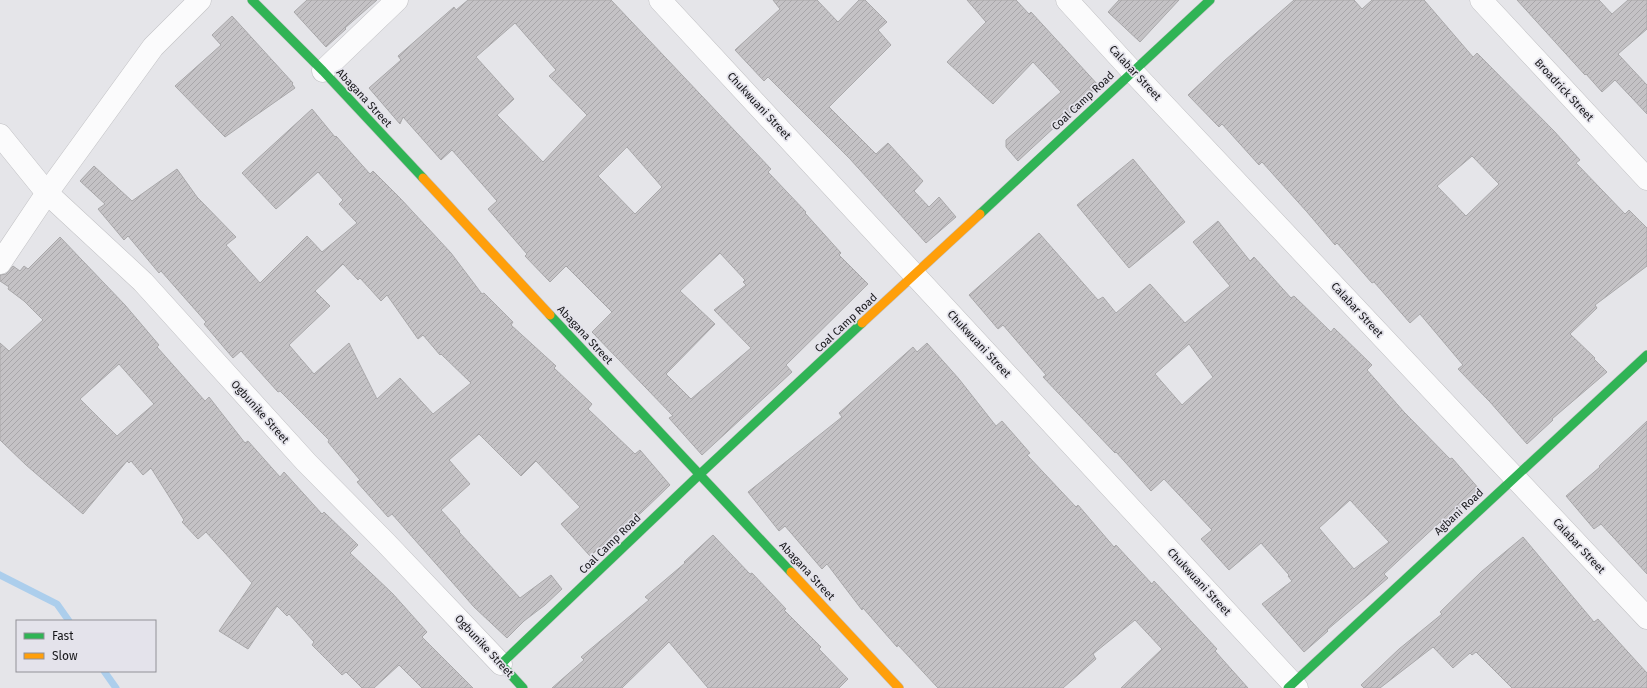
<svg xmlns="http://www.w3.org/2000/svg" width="1647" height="688" font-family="'Fira Sans',sans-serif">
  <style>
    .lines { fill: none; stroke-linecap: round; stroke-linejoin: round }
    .stream { stroke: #acceec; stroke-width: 7 }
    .building { fill: url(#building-hatch); stroke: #a9a8aa; fill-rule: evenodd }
    .street-casing { stroke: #c1c1c4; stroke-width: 23 }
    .fast-casing { stroke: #c1c1c4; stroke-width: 10 }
    .slow-casing { stroke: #c1c1c4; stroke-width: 10 }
    .street { stroke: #fbfbfc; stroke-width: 22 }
    .fast { stroke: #30b455; stroke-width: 9 }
    .slow { stroke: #ff9f0a; stroke-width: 9 }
    .labels { text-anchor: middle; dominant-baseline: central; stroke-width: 3.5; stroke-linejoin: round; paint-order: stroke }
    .street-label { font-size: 11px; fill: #17171a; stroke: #e4e3eb }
  </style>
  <defs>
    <pattern id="building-hatch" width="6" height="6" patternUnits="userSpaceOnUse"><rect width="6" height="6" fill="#c4c2c5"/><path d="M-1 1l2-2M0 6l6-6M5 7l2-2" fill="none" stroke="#a8a6a9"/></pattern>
  </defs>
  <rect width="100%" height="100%" fill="#e5e5e9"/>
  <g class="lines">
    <!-- stream -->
    <g class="stream">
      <path d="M0,575l57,29 12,17"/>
      <path d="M104,671l12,17"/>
    </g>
  </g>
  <!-- building -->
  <g class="building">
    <path d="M307,0h70l-32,28 1,1 -20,18 -32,-35z"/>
    <path d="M468,0h143l160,169 -3,3 38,40 -1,1 36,40 -2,2 29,29 -82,81 6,7 -90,83 -33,-37 4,-2 -81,-84 20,-20 -46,-46 -16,16 -25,-26 2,-2 -39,-45 9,-8 -45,-51 -11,10 -38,-43 -3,7 -31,-36 32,-28 -3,-4 56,-49 2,3zM515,23l41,47 -7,6 38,39 -44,47 -46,-47 17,-16 -38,-42zM627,147l35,40 -27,27 -37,-38zM720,253l25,27 -2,2 3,3 -32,25 37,38 -60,51 -25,-25 49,-50 -35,-33z"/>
    <path d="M773,0h44l21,22 21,-22h6l22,22 -9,8 13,15 -62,62 47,47 12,-11 35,38 -9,10 15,16 10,-10 17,20 -30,26 -76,-84 -82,-82 -4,4 -29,-31 45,-41z"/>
    <path d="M967,0h49l13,14 2,-2 68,74 -81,75 -12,-14v-7l55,-48 -28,-30 -40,42 -46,-42 39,-40z"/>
    <path d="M1119,0h60l-39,42 -32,-30z"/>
    <path d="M1294,0h60l8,9 10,-9h52l49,57 4,-4 77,78 26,29 -4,3 49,51 4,-4 18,18v38l-52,39 2,3 -27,26 25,24 -1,1 13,13 -55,47 1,1 -26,24 -37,-42 -32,-33 5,-4 -43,-51 -10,9 -36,-41 -2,1 -35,-40 -2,2 -28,-33 -45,-50 -3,3 -37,-41 -3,3 -31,-32 36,-34zM1472,156l27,28 -33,32 -29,-30z"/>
    <path d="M1517,0h82l13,14 16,-14h19v29l-29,25 29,31v29l-32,-34 -13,12 -16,-18 -1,1z"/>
    <path d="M232,16l61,67 -1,1 3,4 -70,49 -50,-51 46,-41 -9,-10z"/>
    <path d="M312,109l23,28 1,-1 34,38 3,-3 27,27 51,55 31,41 2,-1 29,29 -2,3 45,41 -2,2 38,36 -4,5 47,45 5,-4 30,35 -28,27 -52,44 -29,-32 19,-17 -44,-46 -15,15 -42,-42 -30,26 21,24 -29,26 19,21 -1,1 61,66 31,-23 11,14 -17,16 -21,16 -17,17 -33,-31 -82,-93 -4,3 -31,-35 3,-2 -32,-38 1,-2 -49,-49 -2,1 -37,-41 -8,7 -29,-34 2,-2 -45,-51 -2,2 -31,-37 -4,4 -26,-31 7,-5 -25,-23 14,-15 38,35 45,-32 20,28 39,40 -10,8 34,38 47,-47 15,16 35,-29 -18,-19 4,-4 -25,-28 -42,37 -34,-36zM343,264l15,16 2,-2 21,23 6,-6 31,44 5,-4 17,20 1,-1 30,29 -38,31 -33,-36 -23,21 -28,-56 -35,31 -25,-29 41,-39 -15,-15z"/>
    <path d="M1133,159l52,63 -56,46 -52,-63z"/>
    <path d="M1218,221l32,40 4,-4 37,41 3,-2 37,36 3,-4 38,37 -5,5 37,42 46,47 2,-1 28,32 -39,34 -1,-2 -56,52 4,4 -61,52 1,1 -24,21 -42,-48 30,-23 -4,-5 1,-1 -28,-32 -32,27 -28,-31 11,-9 -48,-51 -13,12 -35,-39 -1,1 -72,-76 3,-2 -43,-50 -5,4 -29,-34 70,-62 59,67 5,-3 13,16 34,-29 35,39 45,-37 -37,-44zM1189,344l24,33 -31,28 -27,-31zM1350,500l39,42 -35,27 -35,-41z"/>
    <path d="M60,237l65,68 34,40 -2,2 48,54 4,-4 36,46 3,-2 32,36 4,-5 38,42 2,-2 34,33 -8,8 43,41 34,38 -5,5 51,51h-51l-23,-23 -25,23h-12l-16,-16 -4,3 -30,-30 2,-3 -25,-28 -2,2 -10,-10 -29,43 -29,-18 33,-48 -46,-51 -8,7 -16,-17 2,-2 -33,-52 -8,7 -12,-14 -2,2 -2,-2 -44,53 -57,-49 -26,-25v-97l9,8 34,-31 -19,-19 -16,-12 1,-2 -9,-6v-6l6,-1 7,-8 7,5 4,-5 4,3zM119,364l35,40 -37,32 -37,-37z"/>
    <path d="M927,343l32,36 37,47 6,-5 28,32 -3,2 49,52 2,-2 36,42 2,-2 36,39 2,-3 63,68 -2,2 33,37h-127l41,-39 -27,-29 -42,34 3,5 -33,29h-125l-40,-43 -1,2 -34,-39 -1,2 -35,-46 -5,5 -37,-43 -6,5 -31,-39 94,-75 -3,-4 74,-66 4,5z"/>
    <path d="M1647,421v153l-46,-50 -7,5 -28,-33 34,-29 -1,-1z"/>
    <path d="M713,535l37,39 2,-1 34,36 -2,1 37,37 -2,2 29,30 -9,9h-131l-39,-46 -47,46h-70l32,-28 -3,-3 68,-57 -4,-3 40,-34 -1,-1z"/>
    <path d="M1523,537l71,85 4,-3 49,54v15h-135l-36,-36 -4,3 -2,-2 -17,15 -20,-21 -53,41h-16l-3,-3 38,-36 43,-35 -2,-2 41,-40z"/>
  </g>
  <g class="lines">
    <defs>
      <g id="street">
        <path d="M660,0l637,688"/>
        <path d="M1067,0l65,71 515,547"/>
        <path d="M1481,0l166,179"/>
        <path d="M323,71l74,-71"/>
        <path d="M0,135l47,58 96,89 163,180 80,81 115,121"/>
        <path d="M0,263l47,-70 106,-146 47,-47"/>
      </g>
      <g id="fast">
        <path d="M252,0l71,71 100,107"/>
        <path d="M980,214l230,-214"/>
        <path d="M550,315l241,257"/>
        <path d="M523,688l-22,-24 198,-189 163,-152"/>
        <path d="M1288,688l359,-333"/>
      </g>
      <g id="slow">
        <path d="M423,178l127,137"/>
        <path d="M862,323l118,-109"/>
        <path d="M791,572l108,116"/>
      </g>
    </defs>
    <!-- street casing -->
    <use href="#street" class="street-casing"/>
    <!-- fast casing -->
    <use href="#fast" class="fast-casing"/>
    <!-- slow casing -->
    <use href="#slow" class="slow-casing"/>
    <!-- street -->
    <use href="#street" class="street"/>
    <!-- fast -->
    <use href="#fast" class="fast"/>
    <!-- slow -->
    <use href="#slow" class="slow"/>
  </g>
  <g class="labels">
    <!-- street labels -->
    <g class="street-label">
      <text transform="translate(1135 73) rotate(47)">Calabar Street</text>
      <text transform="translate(1564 90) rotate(47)">Broadrick Street</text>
      <text transform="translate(364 98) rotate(47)">Abagana Street</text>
      <text transform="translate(1083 101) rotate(-43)">Coal Camp Road</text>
      <text transform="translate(759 106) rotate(47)">Chukwuani Street</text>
      <text transform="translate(1357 310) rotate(47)">Calabar Street</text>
      <text transform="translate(846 323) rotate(-43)">Coal Camp Road</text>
      <text transform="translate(585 335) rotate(47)">Abagana Street</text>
      <text transform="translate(979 344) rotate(47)">Chukwuani Street</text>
      <text transform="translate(260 412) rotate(48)">Ogbunike Street</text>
      <text transform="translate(1459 512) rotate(-43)">Agbani Road</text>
      <text transform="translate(610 544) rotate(-44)">Coal Camp Road</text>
      <text transform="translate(1579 546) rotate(47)">Calabar Street</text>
      <text transform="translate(807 571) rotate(47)">Abagana Street</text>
      <text transform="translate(1199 582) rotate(47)">Chukwuani Street</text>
      <text transform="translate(484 646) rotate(47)">Ogbunike Street</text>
    </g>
  </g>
  <!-- legend -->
  <rect x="16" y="620" width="140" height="52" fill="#e4e3eb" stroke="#929197"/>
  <rect x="24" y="633" width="20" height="6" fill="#30b455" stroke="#929197"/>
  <text x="52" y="640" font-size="12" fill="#17171a">Fast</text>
  <rect x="24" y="653" width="20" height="6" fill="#ff9f0a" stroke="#929197"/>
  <text x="52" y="660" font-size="12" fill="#17171a">Slow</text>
</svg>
